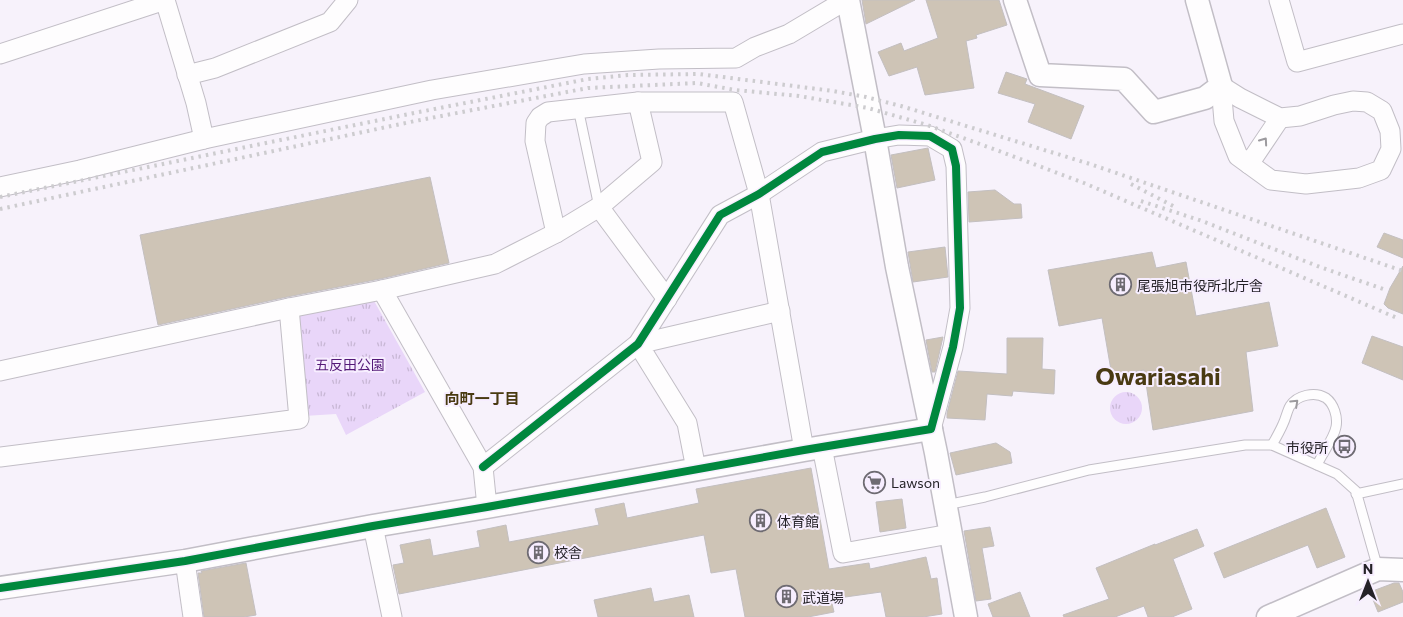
<svg xmlns="http://www.w3.org/2000/svg" width="1403" height="617" font-family="Commissioner,'Noto Sans JP',sans-serif">
  <style>
    .grass { fill: url(#grass-tufts) }
    .building { fill: #cec4b6; stroke: #c3bfc0 }
    .lines { fill: none; stroke-linecap: round; stroke-linejoin: round }
    .service-casing { stroke: #c2bec6; stroke-width: 11 }
    .minor-casing { stroke: #c2bec6; stroke-width: 21 }
    .tertiary-casing { stroke: #c2bec6; stroke-width: 25 }
    .service { stroke: #fefdfe; stroke-width: 9 }
    .minor { stroke: #fefdfe; stroke-width: 19 }
    .tertiary { stroke: #fefdfe; stroke-width: 22 }
    .rail { stroke: #cdcccf; stroke-width: 4; stroke-dasharray: 2.5 5; stroke-linecap: butt }
    .cycleway-casing { stroke: #f7eeff; stroke-width: 11 }
    .cycleway { stroke: #00873e; stroke-width: 8 }
    .oneway { stroke: #9c9a9e }
    .labels { text-anchor: middle; dominant-baseline: central; stroke-width: 4; stroke-linejoin: round; paint-order: stroke }
    .poi-label { font-size: 14px; fill: #252228; stroke: #f7eeff; text-anchor: start }
    .park-label { font-size: 14px; fill: #541978; stroke: #f7eeff }
    .neighbourhood-label { font-size: 15px; font-weight: bold; fill: #493a12; stroke: #f7eeff }
    .town-label { font-size: 24px; font-weight: bold; fill: #493a12; stroke: #f7eeff }
  </style>
  <defs>
    <pattern id="grass-tufts" width="24" height="20" patternUnits="userSpaceOnUse" patternTransform="scale(1.25)"><rect width="24" height="20" fill="#e9d6f9"/><path d="M3 7l-1-3M5 7V3M7 7l1-3M15 17l-1-3M17 17v-4M19 17l1-3" fill="none" stroke="#c8b7d5"/></pattern>
  </defs>
  <rect width="100%" height="100%" fill="#f7f2fb"/>
  <!-- grass -->
  <g class="grass">
    <path d="M373,299l52,93 -79,43 -10,-21 -32,2 -12,-101z"/>
    <circle cx="1126" cy="408" r="16"/>
  </g>
  <!-- building -->
  <g class="building">
    <path d="M862,0h53l-49,24z"/>
    <path d="M926,0h73l8,25 -31,10 1,3 -11,3 8,47 -49,7 -8,-28 -28,9 -11,-24 23,-9 3,8 34,-13z"/>
    <path d="M1006,72l21,7 -2,5 59,22 -13,33 -43,-17 7,-18 -37,-11z"/>
    <path d="M928,148l7,32 -38,8 -6,-33z"/>
    <path d="M430,177l19,86 -69,16 -93,18 -129,28 -18,-90z"/>
    <path d="M995,190l19,14h7l1,14 -53,4 -1,-30z"/>
    <path d="M1384,233l19,7v18l-26,-11z"/>
    <path d="M945,247l3,30 -35,5 -5,-30z"/>
    <path d="M1152,252l4,16 30,-6 10,54 73,-14 9,44 -32,6 7,59 -100,19 -9,-60 -32,6 -10,-58 -43,8 -11,-56z"/>
    <path d="M1403,266v48l-15,-6 -4,-4 6,-16z"/>
    <path d="M1372,336l31,11v33l-41,-17z"/>
    <path d="M943,337l-8,35h-3l-6,-32z"/>
    <path d="M1007,338h36l-1,31 13,1 -1,24 -41,-3 -1,5 -25,-2 -2,26 -38,-2v-5l11,-42 49,3z"/>
    <path d="M996,443l14,9 2,11 -56,12 -6,-22z"/>
    <path d="M811,468l18,101 40,-6 1,6 56,-12 5,22 6,-1 5,36 -19,3h-37l-5,-25 -50,7 3,13 -26,5h-63l-9,-48 -25,4 -7,-38 -305,59 -6,-29 11,-2 -4,-18 30,-6 3,17 47,-9 -3,-16 29,-6 3,17 90,-17 -4,-16 29,-6 3,15 72,-15 -3,-14z"/>
    <path d="M902,499l4,29 -26,4 -4,-30z"/>
    <path d="M1326,508l19,49 -28,11 -9,-23 -84,33 -10,-25z"/>
    <path d="M990,527l4,19 -12,2 9,51 -15,2 -12,-70z"/>
    <path d="M1197,529l7,17 -31,13 19,50 -20,8h-24l-4,-11 -29,11h-51l-1,-2 46,-16 -13,-31 59,-24v1z"/>
    <path d="M246,563l10,52 -12,2h-40l-6,-44h4l-1,-2z"/>
    <path d="M1394,583h5l4,9v10l-25,10 -8,-20z"/>
    <path d="M651,588l3,14 35,-7 5,22h-96l-4,-17z"/>
    <path d="M1020,592l10,25h-37l-5,-13z"/>
  </g>
  <g class="lines">
    <defs>
      <g id="service">
        <path d="M578,108l21,99"/>
        <path d="M1272,445c4,-7 8,-14 11,-21 3,-6 4,-13 7,-18 7,-11 25,-15 36,-8 8,6 12,19 10,29 -2,11 -14,27 -19,38"/>
        <path d="M1356,494l47,-10"/>
        <path d="M946,505l39,-8 104,-27 156,-25h27l65,29 19,17 22,78"/>
      </g>
      <g id="minor">
        <path d="M165,0l31,103 8,36"/>
        <path d="M1279,0l18,62 106,-28"/>
        <path d="M0,54l165,-54"/>
        <path d="M187,75l28,-7 115,-46 18,-22"/>
        <path d="M1221,86l19,12 40,20 20,-2 34,-11 19,-4 14,1 15,9 8,20 1,18 -10,21 -22,8 -53,6 -35,-4 -33,-24 -14,-35z"/>
        <path d="M1249,164l31,-46"/>
        <path d="M0,187l80,-17 124,-31 228,-49 152,-26 75,-5 77,-1 19,-11 34,-13 57,-34"/>
        <path d="M599,207l68,92"/>
        <path d="M556,233l-21,-92 1,-18 4,-6 8,-5 90,-10h95l26,92 45,256"/>
        <path d="M382,290l101,177 4,40"/>
        <path d="M0,371l289,-63 93,-18 113,-26 61,-31 43,-26 53,-45 -14,-60"/>
        <path d="M822,447l21,106 107,-19"/>
        <path d="M0,457l299,-38 -10,-111"/>
        <path d="M483,467l155,-123 82,-129 39,-21 63,-42 53,-13 24,-4 31,1 22,13 4,17 4,142 -7,39 -22,82"/>
        <path d="M696,469l-9,-46 -49,-79 142,-33"/>
        <path d="M373,526l19,91"/>
        <path d="M185,561l8,56"/>
      </g>
      <g id="tertiary">
        <path d="M848,0l27,139 22,128 39,186 30,164"/>
        <path d="M1015,0l25,75 84,4 30,33 51,-14 16,-12 -24,-86"/>
        <path d="M0,588l185,-27 188,-35 114,-19 317,-57 127,-21"/>
        <path d="M1268,617l110,-48 25,1"/>
      </g>
    </defs>
    <!-- service casing -->
    <use href="#service" class="service-casing"/>
    <!-- minor casing -->
    <use href="#minor" class="minor-casing"/>
    <!-- tertiary casing -->
    <use href="#tertiary" class="tertiary-casing"/>
    <!-- service -->
    <use href="#service" class="service"/>
    <!-- minor -->
    <use href="#minor" class="minor"/>
    <!-- tertiary -->
    <use href="#tertiary" class="tertiary"/>
    <!-- rail -->
    <g class="rail">
      <path d="M1131,184l44,23"/>
      <path d="M0,197l414,-84 174,-34 40,-4 71,-1 134,17 33,6 35,9 189,58 313,107"/>
      <path d="M1141,201l61,20 118,46 66,23"/>
      <path d="M0,209l415,-88 173,-33 109,-5 38,7 64,6 69,12 59,17 72,26 85,32 313,135"/>
    </g>
    <defs>
      <path id="cycleway" d="M0,588l185,-27 188,-35 114,-19 317,-57 127,-21 22,-82 7,-39 -4,-142 -4,-17 -22,-13 -31,-1 -24,4 -53,13 -63,42 -39,21 -82,129 -155,123"/>
    </defs>
    <!-- cycleway casing -->
    <use href="#cycleway" class="cycleway-casing"/>
    <!-- cycleway -->
    <use href="#cycleway" class="cycleway"/>
  </g>
  <!-- one-way arrows -->
  <defs><path id="oneway-chevron" d="M-2-3.5L2.5 0L-2 3.5" fill="none" stroke-width="1.6" stroke-linecap="round" stroke-linejoin="round" transform="scale(1.25)"/></defs>
  <g class="oneway">
    <use href="#oneway-chevron" transform="translate(1264 141) rotate(-55)"/>
    <use href="#oneway-chevron" transform="translate(1295 403) rotate(-43)"/>
  </g>
  <!-- icons -->
  <defs>
    <symbol id="building-ring" viewBox="-11 -11 22 22"><circle r="9.5" fill="#f7eeff" stroke="#6e6b72" stroke-width="1.5"/><path d="M-4-6H4V6H1V3H-1V6H-4ZM-2.5-4.3h1.7v1.8h-1.7ZM.8-4.3h1.7v1.8H.8ZM-2.5-1h1.7V.8h-1.7ZM.8-1h1.7V.8H.8Z" fill="#6e6b72"/></symbol>
    <symbol id="bus-ring" viewBox="-11 -11 22 22"><circle r="9.5" fill="#f7eeff" stroke="#6e6b72" stroke-width="1.5"/><path d="M-5-6H5V4H4V6H2V4H-2V6H-4V4H-5ZM-3.5-4V0h7V-4ZM-3.5 1.2v1.5H-2V1.2ZM2 1.2v1.5H3.5V1.2Z" fill="#6e6b72"/></symbol>
    <symbol id="supermarket-ring" viewBox="-11 -11 22 22"><circle r="9.5" fill="#f7eeff" stroke="#6e6b72" stroke-width="1.5"/><path d="M-6-5.5h2.5l.6 2H6L4.5 2H-2.5L-4.4-4H-6ZM-1.5 3.2a1.3 1.3 0 1 0 .1 0ZM3 3.2a1.3 1.3 0 1 0 .1 0Z" fill="#6e6b72"/></symbol>
  </defs>
  <g fill-rule="evenodd">
    <use href="#building-ring" x="1108" y="272" width="25" height="25"/>
    <use href="#bus-ring" x="1332" y="434" width="25" height="25"/>
    <use href="#supermarket-ring" x="862" y="470" width="25" height="25"/>
    <use href="#building-ring" x="748" y="508" width="25" height="25"/>
    <use href="#building-ring" x="526" y="540" width="25" height="25"/>
    <use href="#building-ring" x="774" y="584" width="25" height="25"/>
  </g>
  <g class="labels">
    <!-- poi labels -->
    <g class="poi-label">
      <text x="1137" y="285">尾張旭市役所北庁舎</text>
      <text x="1328" y="447" text-anchor="end">市役所</text>
      <text x="891" y="482">Lawson</text>
      <text x="777" y="521">体育館</text>
      <text x="554" y="552">校舎</text>
      <text x="802" y="597">武道場</text>
    </g>
    <!-- park labels -->
    <g class="park-label">
      <text x="350" y="364">五反田公園</text>
    </g>
    <!-- neighbourhood labels -->
    <g class="neighbourhood-label">
      <text x="482" y="398">向町一丁目</text>
    </g>
    <!-- town labels -->
    <g class="town-label">
      <text x="1158" y="375">Owariasahi</text>
    </g>
  </g>
  <!-- north arrow -->
  <g transform="translate(1368 582)" stroke="#f7eeff" stroke-width="4" paint-order="stroke">
  <path d="M0-4L9 19L0 12L-9 19Z" fill="#252228"/>
  <text y="-8" font-size="14" font-weight="bold" text-anchor="middle" fill="#252228">N</text>
  </g>
</svg>
